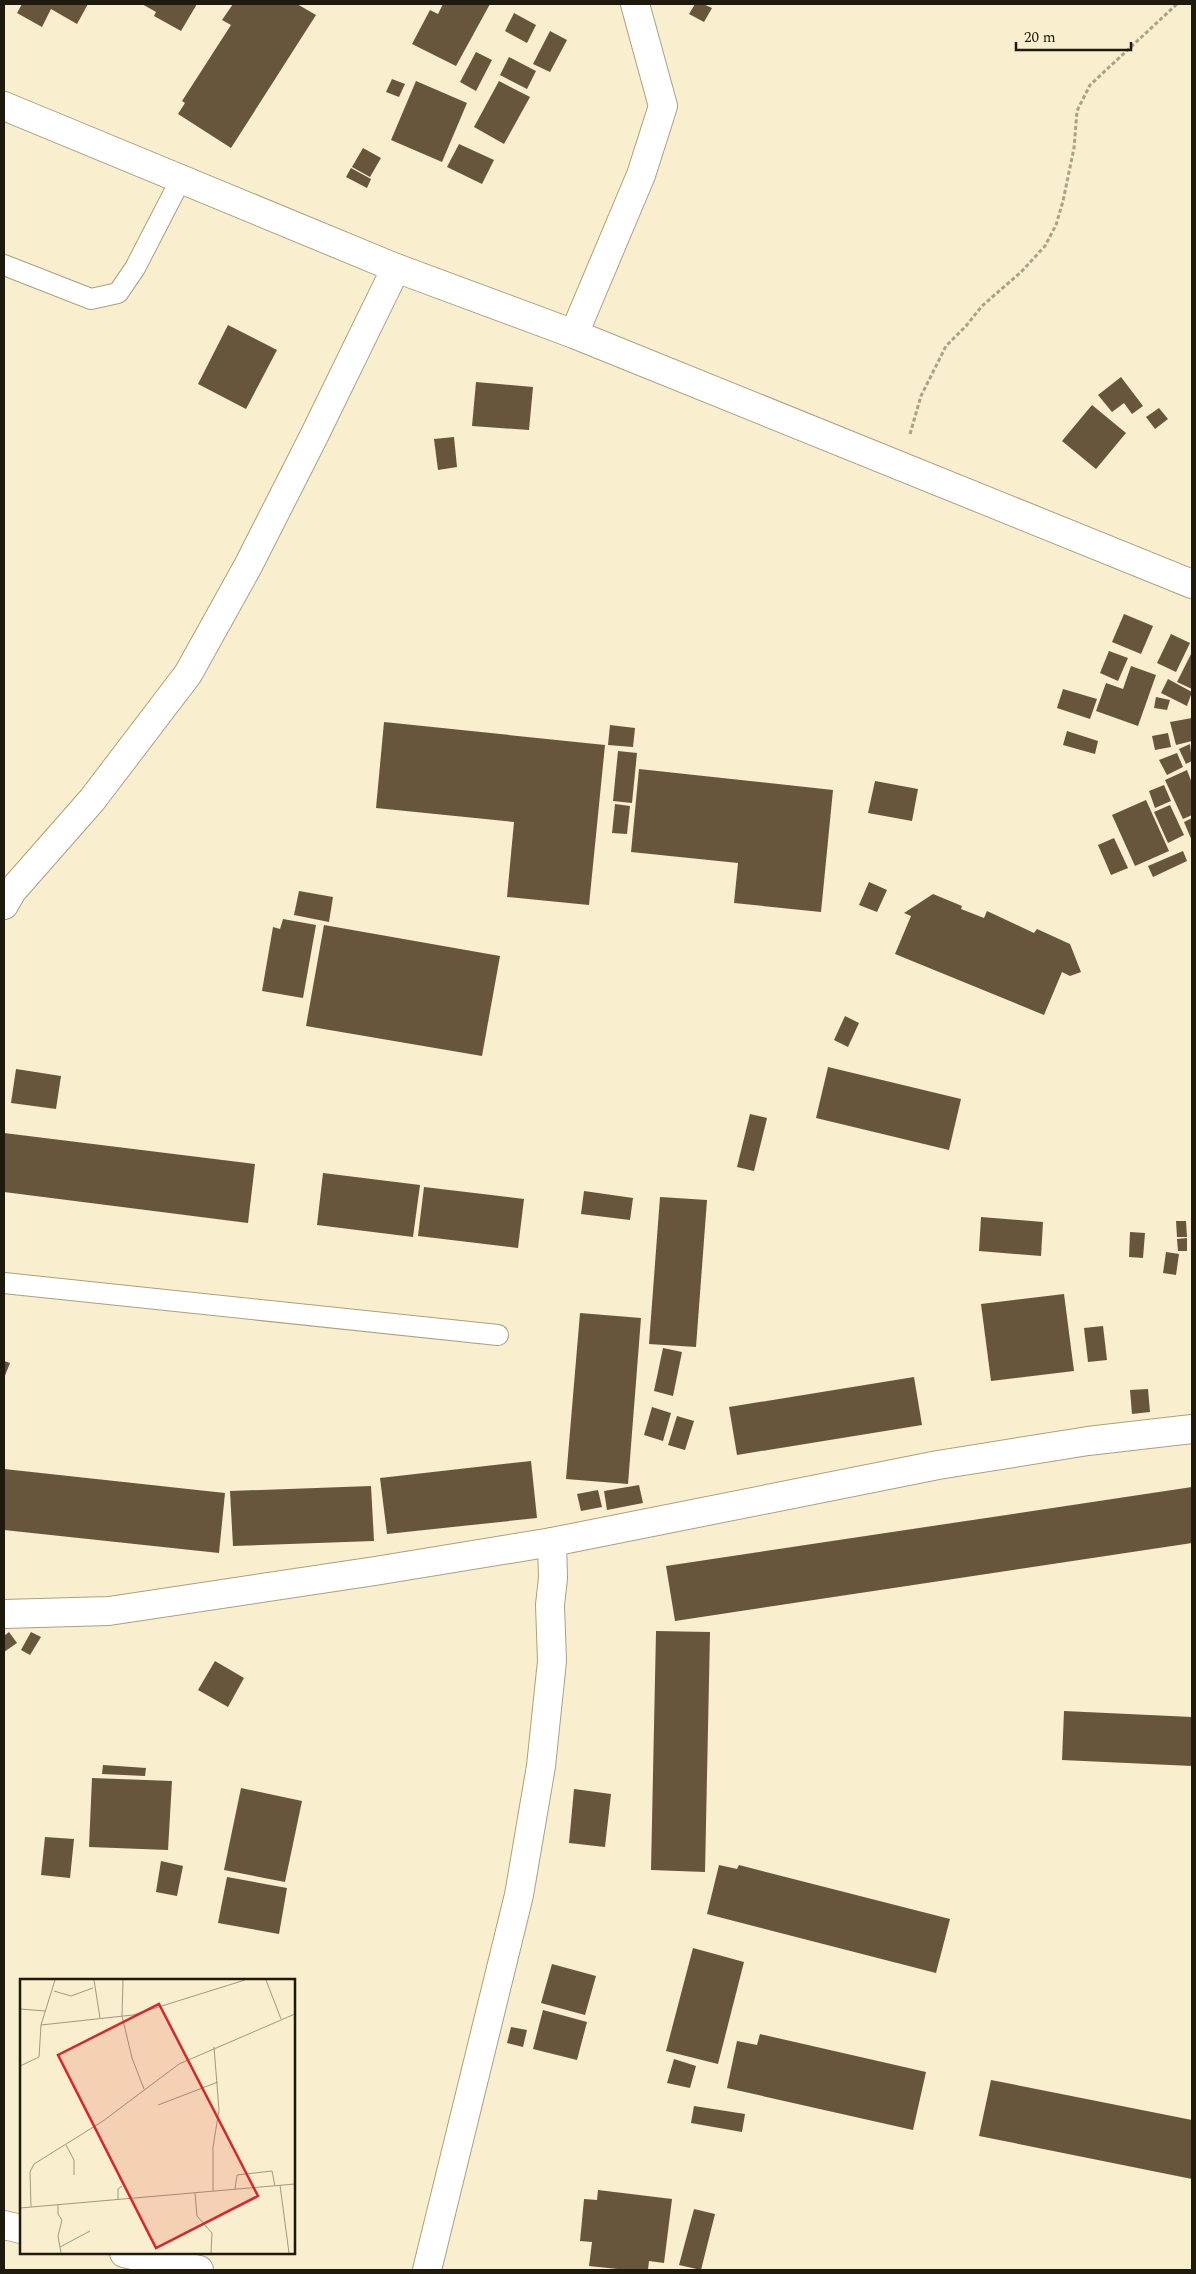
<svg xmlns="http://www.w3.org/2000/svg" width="1196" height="2274" font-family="Spectral,serif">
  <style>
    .building { fill: #67563c }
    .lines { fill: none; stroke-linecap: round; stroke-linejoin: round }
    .lane-casing { stroke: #aaa081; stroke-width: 22 }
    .street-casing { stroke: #aaa081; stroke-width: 30 }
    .path { stroke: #a9a188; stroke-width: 3; stroke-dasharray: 4 2.5; stroke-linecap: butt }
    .lane { stroke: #fff; stroke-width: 20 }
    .street { stroke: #fff; stroke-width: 28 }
    .inset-road { fill: none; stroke: #a19a81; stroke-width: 1 }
    .view { fill: #d62828; fill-opacity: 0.15; stroke: #d62828; stroke-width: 2.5 }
    .inset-edge { fill: none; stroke: #1e1b0e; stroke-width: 2.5 }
  </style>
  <rect width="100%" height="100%" fill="#f9eecd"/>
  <!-- building -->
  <g class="building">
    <path d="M22,4h66l-11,20 -26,-15 -9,18 -25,-14z"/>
    <path d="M142,4h55l-16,27 -27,-15 2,-4z"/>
    <path d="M233,4h64l19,11 -85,133 -53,-34 7,-11 -3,-2 49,-76 -9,-5z"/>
    <path d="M443,4h47l-34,62 -44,-22 18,-34 8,4z"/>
    <path d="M695,4h8l9,4 -8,14 -15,-8z"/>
    <path d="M514,13l22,12 -9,18 -22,-12z"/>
    <path d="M550,31l17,9 -17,32 -17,-8z"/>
    <path d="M476,52l16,8 -16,31 -16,-9z"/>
    <path d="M509,57l27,14 -9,18 -27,-14z"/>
    <path d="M392,79l13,5 -6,13 -13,-5z"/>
    <path d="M416,81l51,22 -25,59 -51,-22z"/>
    <path d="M499,81l31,16 -26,47 -30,-17z"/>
    <path d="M459,144l35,16 -12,24 -35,-17z"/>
    <path d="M363,148l18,10 -11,19 -18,-10z"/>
    <path d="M351,168l20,11 -4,9 -21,-11z"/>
    <path d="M228,325l49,25 -31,59 -48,-25z"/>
    <path d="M1121,377l22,29 -11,8 -8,-11 -12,9 -14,-17z"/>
    <path d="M476,382l57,5 -4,43 -57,-4z"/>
    <path d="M1092,405l34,28 -30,36 -34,-28z"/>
    <path d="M1159,408l9,11 -13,10 -9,-12z"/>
    <path d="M454,437l3,30 -19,3 -4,-31z"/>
    <path d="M1124,614l29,12 -12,28 -29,-12z"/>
    <path d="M1171,634l19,9 -14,29 -19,-9z"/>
    <path d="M1109,651l19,7 -10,23 -18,-8z"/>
    <path d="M1192,652v37l-15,-7z"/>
    <path d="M1131,666l25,9 -18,51 -42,-15 10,-28 17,6z"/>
    <path d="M1168,679l24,13 -5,14 -26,-13z"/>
    <path d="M1063,689l34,10 -7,20 -33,-11z"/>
    <path d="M1156,697l14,3 -3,10 -13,-2z"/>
    <path d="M1192,718v23l-16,4 -6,-23z"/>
    <path d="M384,722l221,23 -16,160 -82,-8 7,-75 -138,-14z"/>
    <path d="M610,725l25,3 -2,19 -25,-2z"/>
    <path d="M1067,731l31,10 -3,13 -32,-9z"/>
    <path d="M1168,733l3,14 -16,3 -3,-14z"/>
    <path d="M1190,744l2,17 -6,3 -7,-15z"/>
    <path d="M618,751l19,2 -5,50 -19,-2z"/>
    <path d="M1177,753l6,14 -16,8 -8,-15z"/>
    <path d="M639,769l194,21 -12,122 -87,-9 4,-40 -107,-11z"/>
    <path d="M1187,770l5,13v32l-9,4 -18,-39z"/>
    <path d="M875,781l43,8 -6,32 -44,-8z"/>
    <path d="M1164,785l7,16 -16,7 -6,-17z"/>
    <path d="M1146,800l23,51 -34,15 -23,-51z"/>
    <path d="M615,804l15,2 -3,28 -15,-1z"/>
    <path d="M1170,805l14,30 -16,8 -14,-31z"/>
    <path d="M1192,818v23l-8,-19z"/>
    <path d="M1114,838l14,30 -17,7 -13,-30z"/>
    <path d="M1183,851l4,10 -34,16 -5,-11z"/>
    <path d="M869,882l18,8 -10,22 -18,-7z"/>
    <path d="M299,891l34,6 -4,25 -35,-7z"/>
    <path d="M933,894l29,12 -1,3 23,9 3,-7 47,22 3,-4 33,15 11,28 -11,4 -8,-4 -18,43 -149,-61 16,-38 -7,-3z"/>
    <path d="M283,919l33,6 -13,73 -41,-7 11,-64 7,2z"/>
    <path d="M324,925l176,31 -18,100 -176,-30z"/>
    <path d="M845,1016l14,7 -11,24 -14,-7z"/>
    <path d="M828,1067l133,32 -12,51 -133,-32z"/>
    <path d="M16,1069l45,7 -5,33 -45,-6z"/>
    <path d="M750,1114l17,4 -13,53 -17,-4z"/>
    <path d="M4,1133l251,31 -7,59 -244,-31z"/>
    <path d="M323,1173l97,12 -7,52 -96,-12z"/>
    <path d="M424,1187l100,12 -6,49 -100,-12z"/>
    <path d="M584,1191l49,7 -3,22 -49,-6z"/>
    <path d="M660,1197l47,3 -11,147 -47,-3z"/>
    <path d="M981,1217l62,5 -2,34 -62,-5z"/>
    <path d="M1176,1221h10l1,16h-10z"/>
    <path d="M1130,1232l15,1 -2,25 -14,-1z"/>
    <path d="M1187,1238v13h-9l-1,-12z"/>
    <path d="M1166,1252l13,2 -3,21 -13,-2z"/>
    <path d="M1064,1294l10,77 -83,10 -10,-77z"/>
    <path d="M580,1313l61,5 -13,166 -62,-5z"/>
    <path d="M1103,1326l4,34 -19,2 -4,-34z"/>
    <path d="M663,1348l19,4 -9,44 -19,-5z"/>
    <path d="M4,1361l6,2 -6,15z"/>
    <path d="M914,1377l8,48 -185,30 -8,-48z"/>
    <path d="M1148,1389l2,23 -18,2 -2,-24z"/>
    <path d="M652,1407l19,6 -8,28 -19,-6z"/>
    <path d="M677,1416l17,5 -9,29 -17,-5z"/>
    <path d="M531,1461l6,57 -150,16 -7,-56z"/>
    <path d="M4,1469l221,24 -6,60 -215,-23z"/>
    <path d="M639,1485l4,18 -36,7 -3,-19z"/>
    <path d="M371,1486l3,55 -141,5 -3,-55z"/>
    <path d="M1192,1487v56l-517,78 -9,-55z"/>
    <path d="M598,1490l4,17 -21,4 -4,-17z"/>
    <path d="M656,1631l54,1 -5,240 -54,-2z"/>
    <path d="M9,1632l8,11 -13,9v-16z"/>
    <path d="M31,1632l10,5 -11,18 -9,-5z"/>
    <path d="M215,1661l29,17 -16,29 -30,-17z"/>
    <path d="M1064,1711l128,6v49l-130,-6z"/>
    <path d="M103,1765l43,3 -1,8 -43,-2z"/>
    <path d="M92,1778l80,3 -4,69 -79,-3z"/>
    <path d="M241,1788l61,13 -17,81 -61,-12z"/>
    <path d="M574,1789l37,5 -6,53 -36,-4z"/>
    <path d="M45,1837l29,2 -4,39 -29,-3z"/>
    <path d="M161,1861l22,5 -6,30 -21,-4z"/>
    <path d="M719,1865l18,4 2,-4 211,54 -14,54 -229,-59z"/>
    <path d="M227,1877l60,11 -8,46 -61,-11z"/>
    <path d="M693,1948l51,14 -26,102 -52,-13z"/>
    <path d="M552,1964l44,12 -11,39 -44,-12z"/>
    <path d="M543,2010l44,12 -10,38 -44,-11z"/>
    <path d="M511,2027l16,3 -4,17 -16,-4z"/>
    <path d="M760,2034l166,38 -13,58 -186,-42 10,-47 20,4z"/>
    <path d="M674,2059l22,7 -6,22 -23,-5z"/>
    <path d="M991,2080l201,40v59l-213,-43z"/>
    <path d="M694,2106l51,8 -3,18 -51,-9z"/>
    <path d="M598,2190l74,9 -8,64 -15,-2 -1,9h-21l-38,-4 3,-24 -12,-1 4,-42 13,1z"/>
    <path d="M694,2209l21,5 -14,56 -22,-5z"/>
  </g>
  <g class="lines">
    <defs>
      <g id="lane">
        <path d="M4,265l87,34 27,-6 17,-25 46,-89"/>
        <path d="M4,1283l494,52"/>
      </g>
      <g id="street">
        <path d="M4,106l392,162 178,66 618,250"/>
        <path d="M574,334l67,-159 22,-69 -28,-102"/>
        <path d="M4,905l8,-14 80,-91 96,-126 60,-108 65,-128 83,-170"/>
        <path d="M4,1614l105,-3 266,-40 177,-29 386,-77 150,-24 104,-12"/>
        <path d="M4,2225l17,4"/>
        <path d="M124,2253l75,17"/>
        <path d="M427,2270l92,-375 22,-129 11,-105 -2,-56 3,-27 -1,-36"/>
      </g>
    </defs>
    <!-- lane casing -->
    <use href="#lane" class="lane-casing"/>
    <!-- street casing -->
    <use href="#street" class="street-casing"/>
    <!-- path -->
    <path class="path" d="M910,434l11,-38 25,-50 20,-20 16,-20 39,-34 24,-26 11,-21 7,-24 11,-53 3,-37 13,-26 87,-81"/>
    <!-- lane -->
    <use href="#lane" class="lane"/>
    <!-- street -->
    <use href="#street" class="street"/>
  </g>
  <!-- overview -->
  <g transform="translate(20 1979)">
    <rect width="275" height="275" fill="#f9eecd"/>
    <path class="inset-road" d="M74,1l6,38M103,1l-1,36 10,42 12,31M246,1l15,39M34,12l17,5 22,-8M0,30l25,2M21,46l92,-10 112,-35M0,87l19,-9 2,-32 14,-45M138,126l60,-23M46,166l8,15v15M260,206l9,68M215,210l2,-14 35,-4 3,15M193,212v-44l6,-37 -5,-63M175,214l2,23 15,17 -1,20M98,221v-11l4,-3M38,226v9l4,6 -4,16 3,17M11,228l-1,-35 4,-8 69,-43 76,-57 116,-50M0,229l275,-24M40,268l30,-16"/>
    <path class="view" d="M139,25l99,192 -102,52 -98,-193z"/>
    <rect width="275" height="275" class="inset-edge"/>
  </g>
  <!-- border -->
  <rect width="1196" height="2274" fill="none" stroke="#1e1b0e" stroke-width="10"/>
  <!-- scale -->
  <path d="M1016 42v8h115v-8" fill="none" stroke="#1e1b0e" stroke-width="2.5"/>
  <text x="1024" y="42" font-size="15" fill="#1e1b0e" stroke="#f9eecd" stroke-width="4" paint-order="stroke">20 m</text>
</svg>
